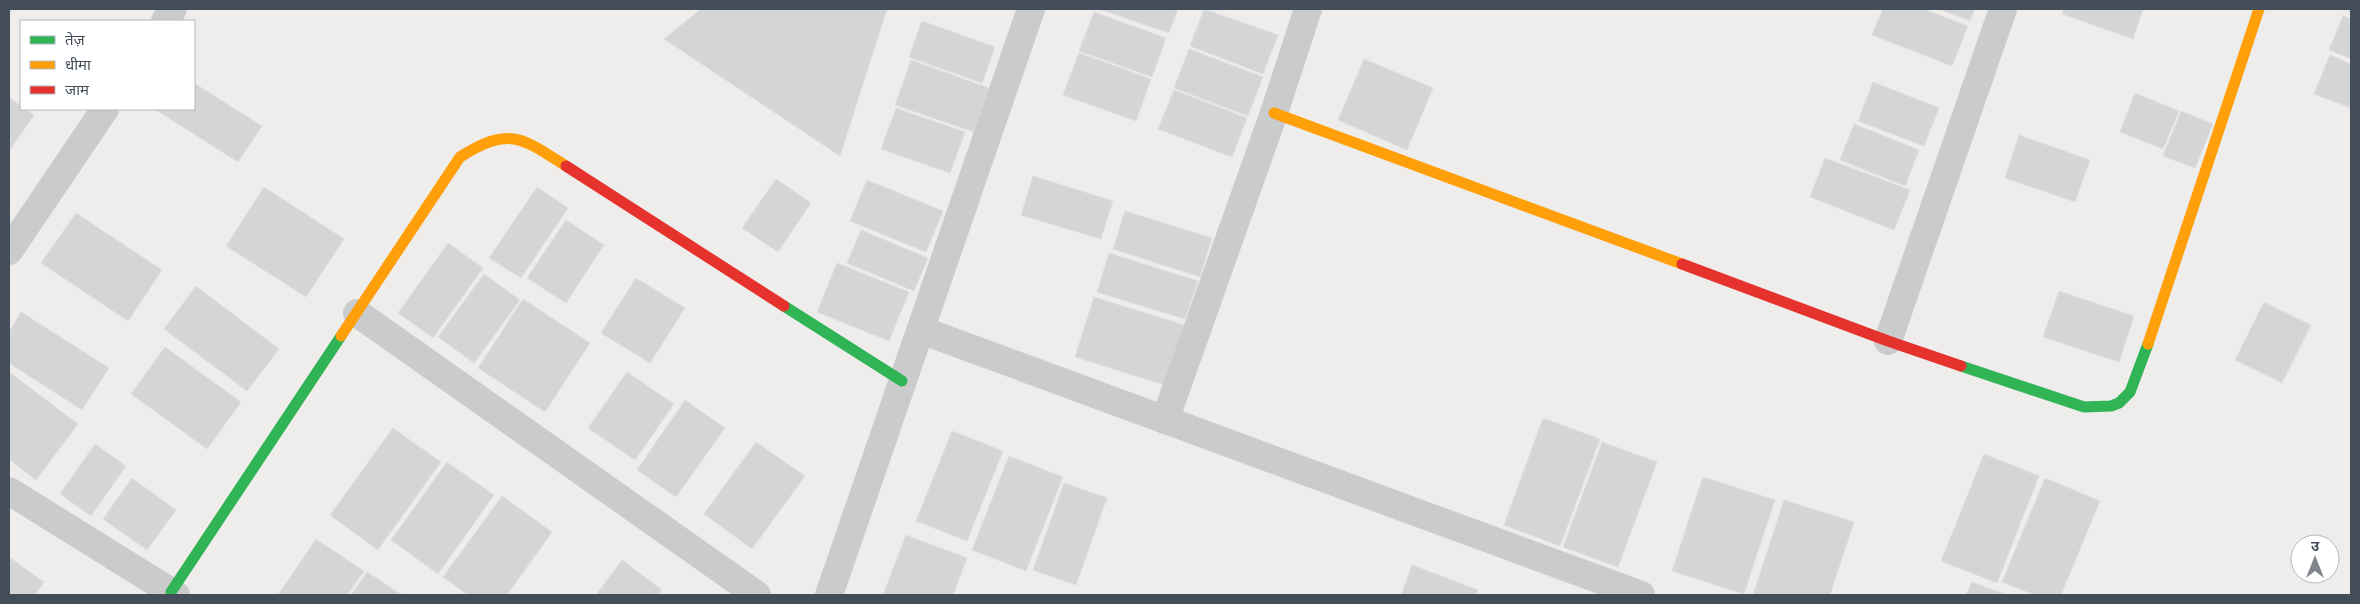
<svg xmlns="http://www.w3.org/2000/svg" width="2360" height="604" font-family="'Sofia Sans Condensed','Noto Sans Devanagari',sans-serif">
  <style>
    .building { fill: #d5d5d7; stroke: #dfdfdf }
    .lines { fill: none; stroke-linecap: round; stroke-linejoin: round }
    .street { stroke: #c9cbcd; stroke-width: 28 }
    .fast { stroke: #30b455; stroke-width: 11 }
    .slow { stroke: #ff9f0a; stroke-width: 11 }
    .jam { stroke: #e5322d; stroke-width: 11 }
  </style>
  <rect width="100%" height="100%" fill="#eeedec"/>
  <!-- building -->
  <g class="building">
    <path d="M701,9h186l-47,147 -176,-117z"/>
    <path d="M1099,9h79l-9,24z"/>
    <path d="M1204,9l74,26 -15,39 -73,-28z"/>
    <path d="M1883,9h41l44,17 -16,40 -80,-31z"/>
    <path d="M1939,9h36l-5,12z"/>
    <path d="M2064,9h79l-10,30 -71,-25z"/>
    <path d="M1094,12l72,26 -14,39 -73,-26z"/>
    <path d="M2343,16l8,3v40l-22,-9z"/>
    <path d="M922,21l73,26 -13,36 -73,-26z"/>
    <path d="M1189,49l74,28 -15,39 -74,-28z"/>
    <path d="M1079,53l72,26 -15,42 -73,-26z"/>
    <path d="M2330,55l21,9v44l-37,-14z"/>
    <path d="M1364,59l69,29 -26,62 -69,-30z"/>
    <path d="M911,60l78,28 -15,44 -79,-27z"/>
    <path d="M1873,82l66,26 -15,38 -66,-25z"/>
    <path d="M194,83l68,43 -24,36 -82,-52 38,-1z"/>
    <path d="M1174,90l73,28 -15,39 -74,-28z"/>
    <path d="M2135,93l44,18 -16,38 -43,-17z"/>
    <path d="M9,97l12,9v3h5l8,6 -25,36z"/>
    <path d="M896,108l69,24 -15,41 -69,-24z"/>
    <path d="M2181,111l32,13 -18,44 -32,-12z"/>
    <path d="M1854,124l65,26 -14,36 -65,-26z"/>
    <path d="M2019,135l71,25 -15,42 -70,-24z"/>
    <path d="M1825,158l85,32 -16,40 -84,-33z"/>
    <path d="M1033,176l80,25 -12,38 -80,-24z"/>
    <path d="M776,179l35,24 -33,49 -36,-24z"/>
    <path d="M867,180l76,31 -17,41 -76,-31z"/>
    <path d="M264,187l80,52 -38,58 -80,-51z"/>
    <path d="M537,187l31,21 -47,70 -32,-20z"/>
    <path d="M1125,211l87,27 -12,39 -87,-28z"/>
    <path d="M76,213l86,57 -34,51 -87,-58z"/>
    <path d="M566,220l38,25 -38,58 -39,-25z"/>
    <path d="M861,230l67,28 -14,33 -67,-28z"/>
    <path d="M448,243l35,25 -50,70 -35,-25z"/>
    <path d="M1109,253l89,28 -13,38 -88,-27z"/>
    <path d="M837,263l72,29 -20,49 -72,-29z"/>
    <path d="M484,274l36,26 -46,63 -36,-26z"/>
    <path d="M636,278l49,30 -35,55 -49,-30z"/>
    <path d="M196,286l83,63 -32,42 -83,-62z"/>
    <path d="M2059,291l75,25 -15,46 -76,-25z"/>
    <path d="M1094,297l90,28 -19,60 -90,-28z"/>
    <path d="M523,299l67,44 -45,69 -67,-44z"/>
    <path d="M2264,302l47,23 -29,58 -47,-23z"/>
    <path d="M21,312l88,56 -27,42 -73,-47v-31z"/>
    <path d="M165,347l76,55 -34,47 -76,-55z"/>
    <path d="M9,372l69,52 -42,56 -27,-21z"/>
    <path d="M627,372l47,32 -39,56 -47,-32z"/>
    <path d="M685,400l40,28 -49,69 -39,-27z"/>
    <path d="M1543,418l57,21 -40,107 -56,-21z"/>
    <path d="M393,428l48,34 -63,88 -48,-35z"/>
    <path d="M952,431l51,20 -36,90 -51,-20z"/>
    <path d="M756,442l49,34 -53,73 -48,-35z"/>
    <path d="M1602,442l55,20 -39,105 -55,-20z"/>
    <path d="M95,444l31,22 -35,50 -31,-22z"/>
    <path d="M1984,454l55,22 -42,107 -56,-22z"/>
    <path d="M1009,456l54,21 -37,94 -54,-21z"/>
    <path d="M447,462l47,33 -56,79 -47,-34z"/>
    <path d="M1703,477l72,23 -31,94 -72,-23z"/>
    <path d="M132,478l44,32 -29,40 -44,-31z"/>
    <path d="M2045,478l55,23 -39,94h-26l-33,-13z"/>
    <path d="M1064,483l43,15 -31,87 -43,-15z"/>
    <path d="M502,496l50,36 -45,63h-39l-25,-18z"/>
    <path d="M1784,500l70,22 -24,73h-77z"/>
    <path d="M906,535l61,23 -14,37h-70z"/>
    <path d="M316,539l48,32 -17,24h-69z"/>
    <path d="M9,557l35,25 -9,13h-26z"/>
    <path d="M622,560l40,30 -4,5h-62z"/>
    <path d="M1412,565l66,25 -3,5h-74z"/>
    <path d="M367,572l35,23h-51z"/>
    <path d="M1972,582l35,13h-41z"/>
  </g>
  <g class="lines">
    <!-- street -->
    <g class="street">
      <path d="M165,21l8,-12"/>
      <path d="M9,251l96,-142"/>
      <path d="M357,313l400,282"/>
      <path d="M921,330l720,265"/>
      <path d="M1888,341l115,-332"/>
      <path d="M1165,420l109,-307 34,-104"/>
      <path d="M9,491l167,104"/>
      <path d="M829,595l202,-586"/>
    </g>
    <!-- fast -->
    <g class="fast">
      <path d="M784,306l118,75"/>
      <path d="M1961,366l123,41 27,-1 8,-3 11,-11 18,-48"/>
      <path d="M171,592l170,-256"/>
    </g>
    <!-- slow -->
    <g class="slow">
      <path d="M1274,113l408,151"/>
      <path d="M341,336l119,-179c49,-31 61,-20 106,9"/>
      <path d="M2148,344l111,-335"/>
    </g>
    <!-- jam -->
    <g class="jam">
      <path d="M566,166l218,140"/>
      <path d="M1682,264l206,77 73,25"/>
    </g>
  </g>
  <!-- border -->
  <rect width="2360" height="604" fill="none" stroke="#444e59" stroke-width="20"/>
  <!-- legend -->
  <rect x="20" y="20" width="175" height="90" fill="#ffffff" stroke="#b4b8bd"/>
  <rect x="30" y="36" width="25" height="8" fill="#30b455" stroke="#b4b8bd"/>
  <text x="65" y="45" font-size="15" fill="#444e59">तेज़</text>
  <rect x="30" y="61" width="25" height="8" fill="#ff9f0a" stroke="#b4b8bd"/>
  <text x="65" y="70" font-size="15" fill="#444e59">धीमा</text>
  <rect x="30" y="86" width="25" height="8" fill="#e5322d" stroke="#b4b8bd"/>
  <text x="65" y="95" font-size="15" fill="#444e59">जाम</text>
  <!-- north arrow -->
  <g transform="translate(2315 559)"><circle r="24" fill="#ffffff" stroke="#b4b8bd"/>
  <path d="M0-4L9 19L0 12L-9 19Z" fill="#80868c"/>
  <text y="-8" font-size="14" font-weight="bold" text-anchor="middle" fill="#444e59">उ</text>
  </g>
</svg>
